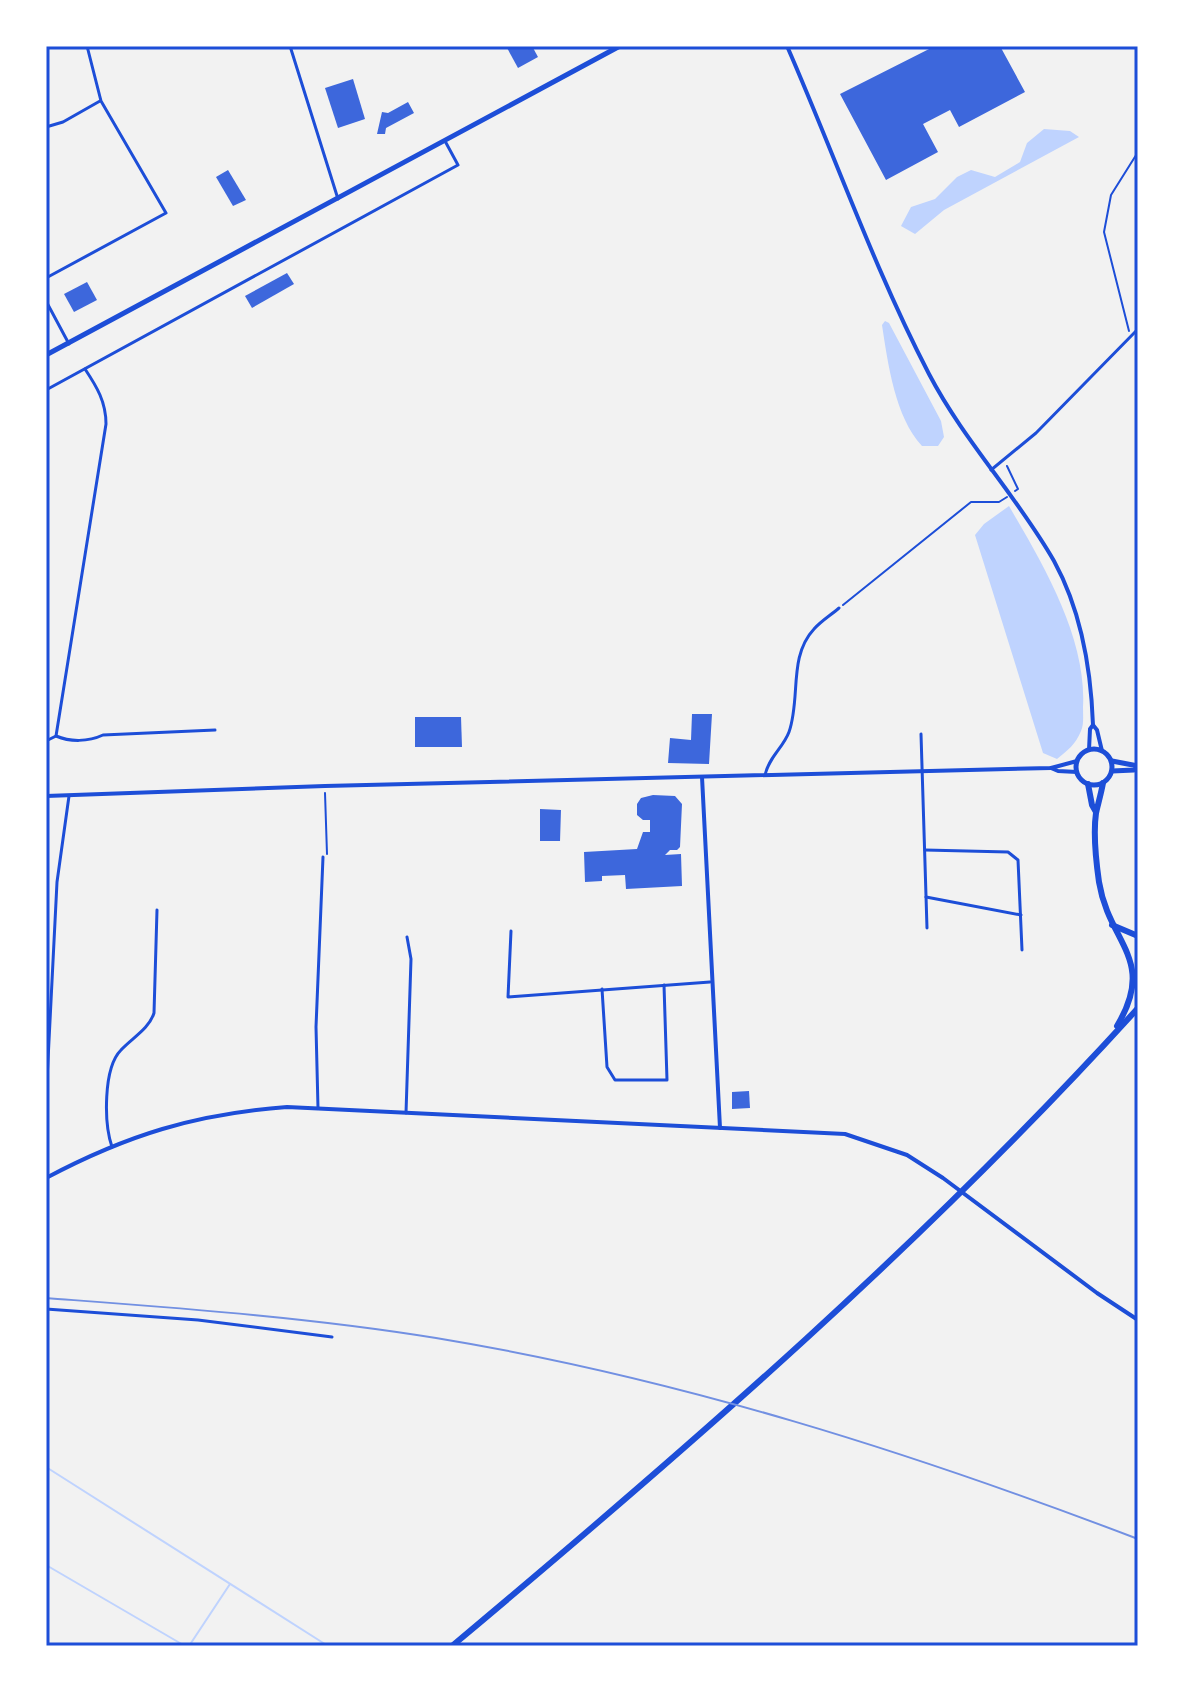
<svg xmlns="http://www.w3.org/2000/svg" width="1184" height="1692" font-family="Lato,sans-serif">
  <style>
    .water { fill: #bfd3fe }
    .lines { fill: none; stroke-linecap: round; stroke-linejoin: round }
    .stream { stroke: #bfd3fe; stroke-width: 2 }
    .building { fill: #3d67dc }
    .path { stroke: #1d4ed8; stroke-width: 2 }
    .minor { stroke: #1d4ed8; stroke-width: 3 }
    .tertiary { stroke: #1d4ed8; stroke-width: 4 }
    .secondary { stroke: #1d4ed8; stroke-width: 5 }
    .primary { stroke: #1d4ed8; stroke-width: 5 }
    .trunk { stroke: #1d4ed8; stroke-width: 6 }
    .rail { stroke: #7290e2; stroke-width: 2 }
    .neatline { fill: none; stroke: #1d4ed8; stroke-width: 3 }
  </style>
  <rect width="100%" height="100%" fill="#f2f2f2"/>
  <!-- water -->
  <g class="water">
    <path d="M1044,129l26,2 9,6 -135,73 -29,24 -14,-8 10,-19 24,-8 22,-22 14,-7 24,7 25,-15 7,-19z"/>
    <path d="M885,321l4,2 52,98 3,16 -6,9h-16c-27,-29 -34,-82 -40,-121z"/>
    <path d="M1009,506c34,58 78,132 74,201 0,8 1,18 -2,24 -5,13 -14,20 -24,28l-14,-6 -68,-218 9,-11z"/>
  </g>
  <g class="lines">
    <!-- stream -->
    <g class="stream">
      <path d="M46,1467l282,179"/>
      <path d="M46,1565l139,81"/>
      <path d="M189,1646l41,-62"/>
    </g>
  </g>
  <!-- building -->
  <g class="building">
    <path d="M506,46h26l6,11 -20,11z"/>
    <path d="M935,46h65l25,46 -66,35 -9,-17 -27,14 15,28 -52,28 -46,-86z"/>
    <path d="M353,79l12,40 -27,9 -13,-40z"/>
    <path d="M408,102l6,11 -28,15 -1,6h-8l5,-22 6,1z"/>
    <path d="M228,170l18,30 -13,6 -17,-29z"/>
    <path d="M287,273l7,11 -42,24 -7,-12z"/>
    <path d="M87,282l10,18 -23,12 -10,-18z"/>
    <path d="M692,714h20l-3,50 -41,-1 2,-25 21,2z"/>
    <path d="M415,717h46l1,30h-47z"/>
    <path d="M653,795l22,1 7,8 -2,43 -3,3h-7l-5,5 16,-1 1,32 -56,3 -1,-14 -23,1v5l-17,1 -1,-30 53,-3 6,-17h7v-12h-7l-6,-5v-11l4,-6z"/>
    <path d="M540,809l21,1 -1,31h-20z"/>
    <path d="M749,1091l1,17 -18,1v-17z"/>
  </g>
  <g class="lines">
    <!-- path -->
    <g class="path">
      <path d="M1129,331l-25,-99 7,-37 27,-43"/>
      <path d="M1007,466l11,23 -3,2"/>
      <path d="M843,605l128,-103h28l8,-5"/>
      <path d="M325,793l2,61"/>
    </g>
    <!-- minor -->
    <g class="minor">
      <path d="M290,46l48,153"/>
      <path d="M46,127l17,-5 37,-21"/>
      <path d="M46,278l120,-65 -65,-112 -14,-55"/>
      <path d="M46,301l23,43"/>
      <path d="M46,390l412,-225 -13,-24"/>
      <path d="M991,470l45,-37 102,-104"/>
      <path d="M921,734l6,194"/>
      <path d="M56,736l50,-312c0,-22 -9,-37 -21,-55"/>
      <path d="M46,741l10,-5c14,6 32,6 47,-1l112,-5"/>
      <path d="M765,775c4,-18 18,-27 24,-43 12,-34 -1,-75 25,-103 7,-8 17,-14 25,-21"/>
      <path d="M925,850l83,2 10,8 4,90"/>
      <path d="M926,897l95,18"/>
      <path d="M511,931l-3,66 202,-15"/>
      <path d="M602,989l5,78 8,13h52l-3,-95"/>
      <path d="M46,1100l11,-218 12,-86"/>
      <path d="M318,1108l-2,-81 7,-170"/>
      <path d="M406,1113l5,-154 -4,-22"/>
      <path d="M112,1147c-8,-23 -9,-79 9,-97 11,-12 28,-21 33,-37l3,-103"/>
      <path d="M46,1309l152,11 134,17"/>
    </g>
    <!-- tertiary -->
    <g class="tertiary">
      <path d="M787,46c48,110 87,222 142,328 35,67 88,122 125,187 28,51 37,108 39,164l-3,4 -1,21"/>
      <path d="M1093,725l4,5 5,21"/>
      <path d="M1051,768l7,3 19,1"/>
      <path d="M702,777l18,351"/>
      <path d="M46,796l279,-10 726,-18 26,-7"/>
      <path d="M46,1178c81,-43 149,-64 241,-71l558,27 62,21 36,23 154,115 41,27"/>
    </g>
    <!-- secondary -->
    <path class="secondary" d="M46,355l574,-309"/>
    <!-- primary -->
    <g class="primary">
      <circle cx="1094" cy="767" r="18"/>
      <path d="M1112,761l26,5"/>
      <path d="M1112,771l22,-1 4,-3"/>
    </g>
    <!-- trunk -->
    <g class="trunk">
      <path d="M1103,783c-2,11 -5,21 -7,30 -3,21 0,48 3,69 10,62 58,77 18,144"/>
      <path d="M1088,784l4,21 4,7"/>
      <path d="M1112,925l26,11"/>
      <path d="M452,1646c240,-201 476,-406 686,-638"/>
    </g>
    <!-- rail -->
    <path class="rail" d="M46,1298c131,10 261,19 390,40 242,40 474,114 702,201"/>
  </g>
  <!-- border -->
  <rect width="1184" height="1692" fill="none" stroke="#ffffff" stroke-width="96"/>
  <rect x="48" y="48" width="1088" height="1596" class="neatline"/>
</svg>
